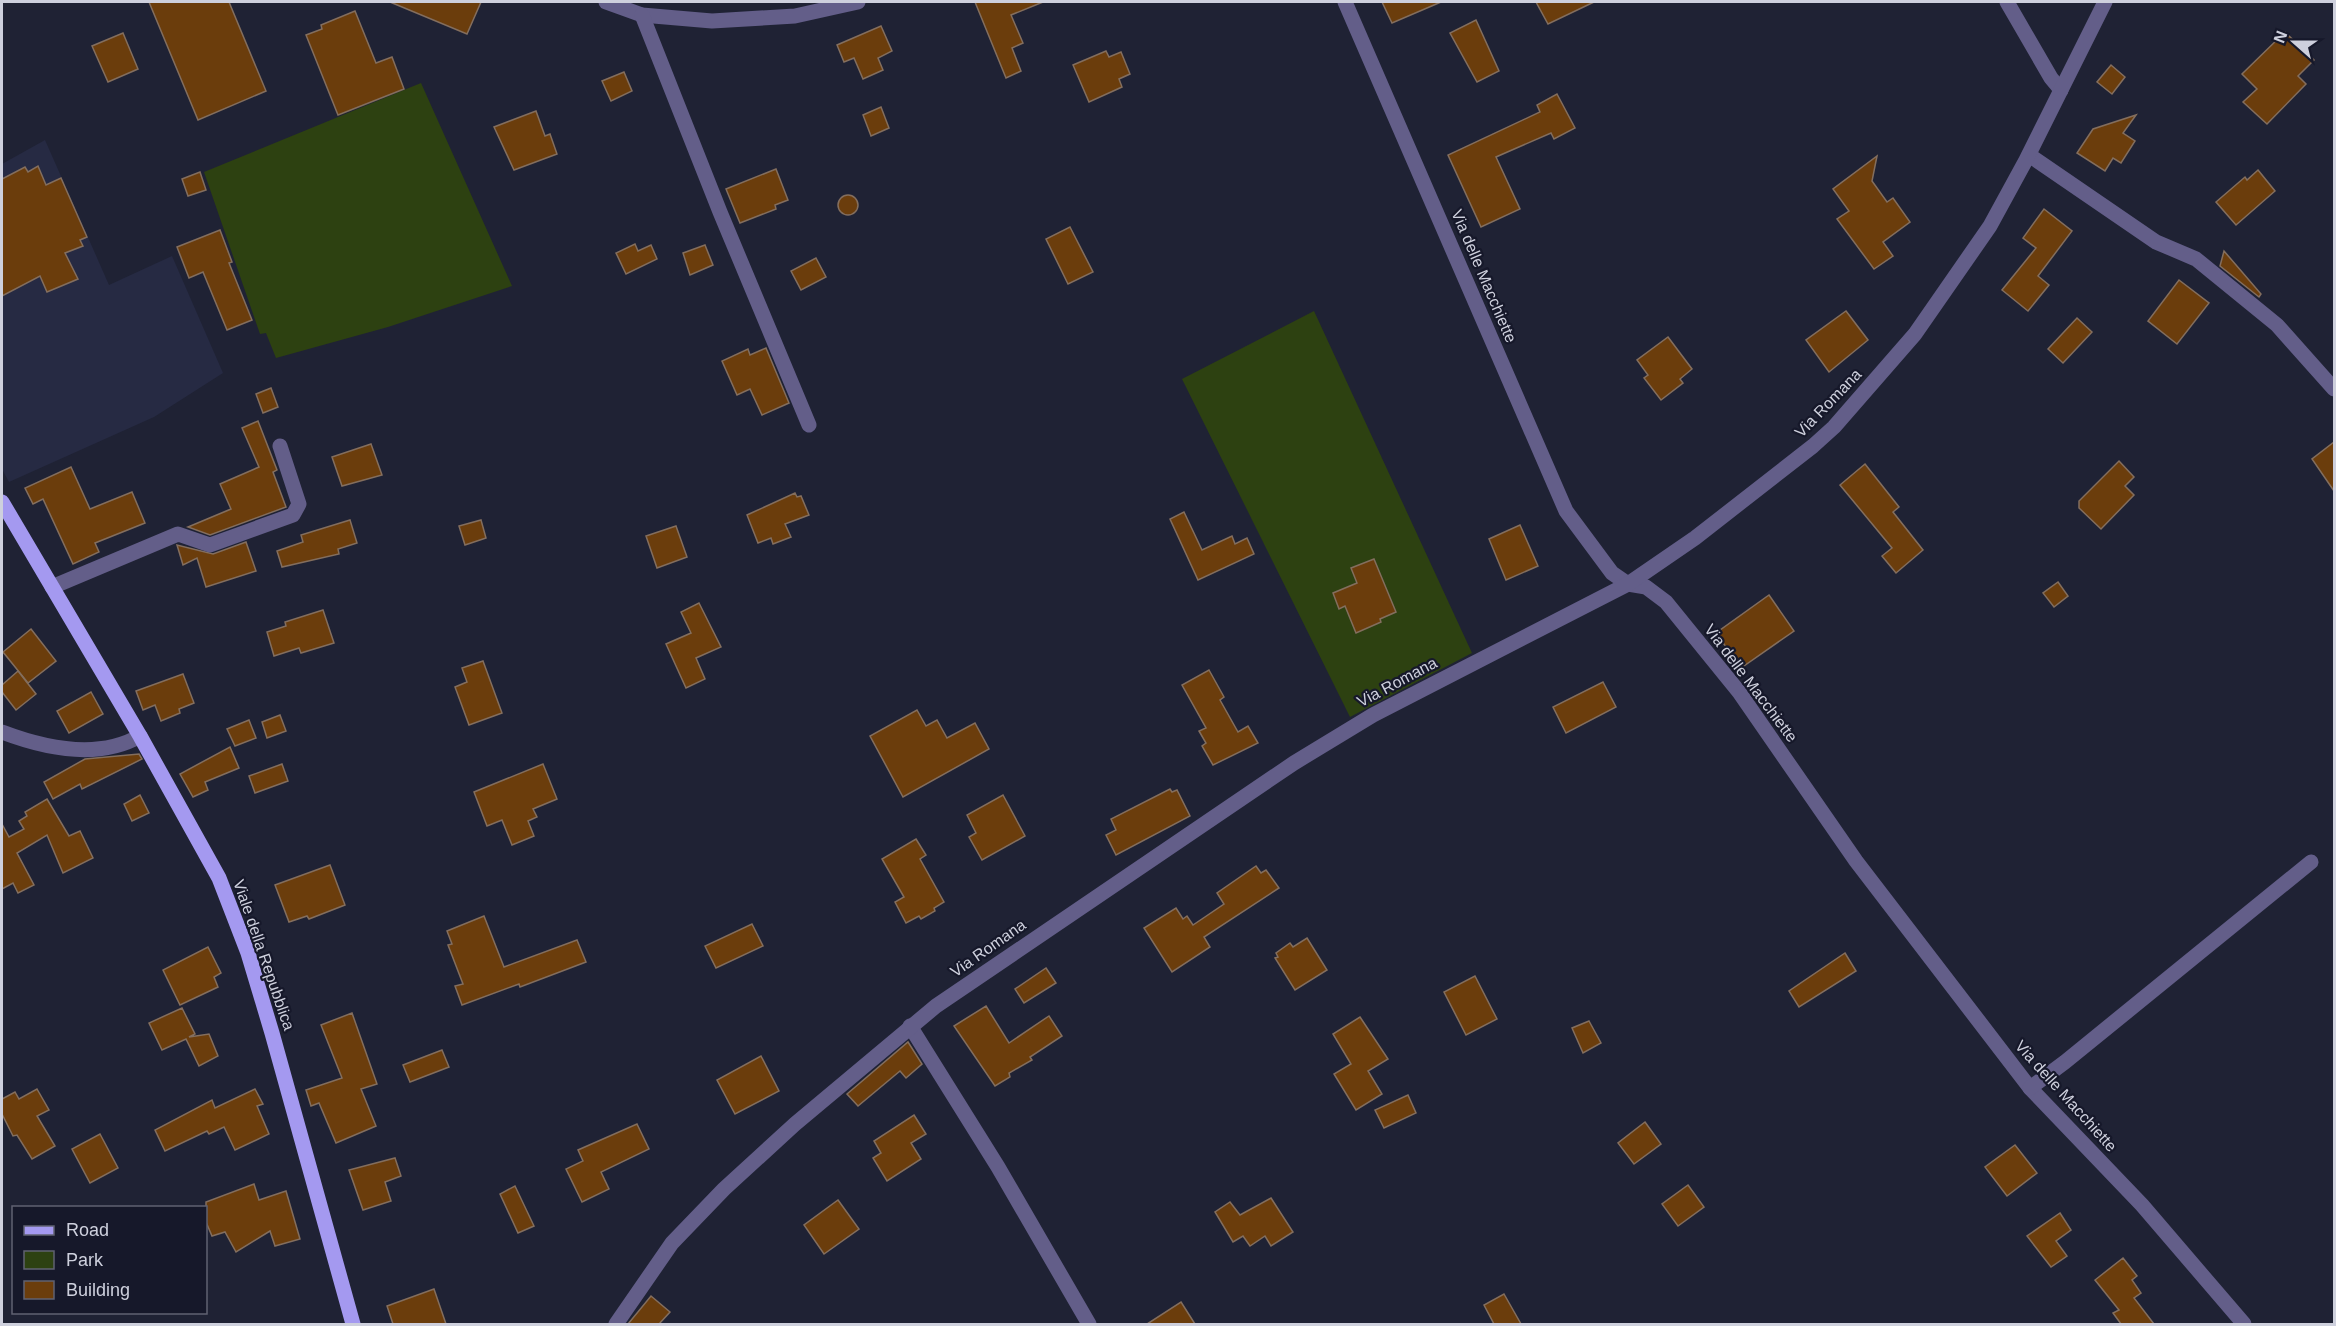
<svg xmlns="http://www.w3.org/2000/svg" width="2336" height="1326" font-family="Arial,sans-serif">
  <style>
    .built { fill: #262a43 }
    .green { fill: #2d4111 }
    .building { fill: #6b3d0c; stroke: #836e5e; stroke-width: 1.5 }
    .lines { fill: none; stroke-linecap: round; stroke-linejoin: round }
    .minor { stroke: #635e89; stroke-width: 15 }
    .major { stroke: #a499f0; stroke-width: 15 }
    .labels { text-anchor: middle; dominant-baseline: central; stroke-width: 4.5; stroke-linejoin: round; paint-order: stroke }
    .street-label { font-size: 16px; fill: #ced0dd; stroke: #16182a }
  </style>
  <rect width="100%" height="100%" fill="#1f2234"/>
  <!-- built -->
  <path class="built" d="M45,140l64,145 63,-29 51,117 -69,44 -145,65 -7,-13v-305z"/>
  <!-- green -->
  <g class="green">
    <path d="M421,83l91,203 -124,41 -112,31 -10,-25 -6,1 -56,-162z"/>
    <path d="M1314,311l158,342 -122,64 -168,-338z"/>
  </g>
  <!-- building -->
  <g class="building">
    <path d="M149,2h80l37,89 -68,29z"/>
    <path d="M390,2h91l-14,32z"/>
    <path d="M975,2h68l-32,13 12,28 -11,5 9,23 -15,7z"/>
    <path d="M1382,2h59l-49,21z"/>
    <path d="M1536,2h58l-46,22z"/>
    <path d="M355,11l21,52 16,-6 12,32 -66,26 -32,-80 16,-6 -1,-4z"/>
    <path d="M1476,20l23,51 -22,11 -27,-49z"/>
    <path d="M881,26l11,25 -14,7 5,12 -20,9 -9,-21 -10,4 -7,-17z"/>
    <path d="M2285,32l29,28 -16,16 8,8 -39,40 -24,-22 14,-13 -15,-15z"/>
    <path d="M123,33l15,36 -30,13 -16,-36z"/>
    <path d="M1106,51l3,6 12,-5 9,22 -11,5 3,8 -33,15 -16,-37z"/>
    <path d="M2111,65l14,12 -13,17 -15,-12z"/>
    <path d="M624,72l8,19 -21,10 -9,-20z"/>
    <path d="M1557,94l18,34 -21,11 -3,-6 -55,24 24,52 -39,18 -33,-72 92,-43 -3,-7z"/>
    <path d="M881,107l8,21 -18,8 -8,-21z"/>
    <path d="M536,111l9,25 5,-2 7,20 -43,16 -20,-43z"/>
    <path d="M2136,115l-13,18 12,8 -14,22 -8,-5 -8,13 -28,-18 16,-24z"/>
    <path d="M1877,156l-5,25 15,21 6,-4 17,24 -27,20 10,14 -19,13 -37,-50 12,-8 -16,-22z"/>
    <path d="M38,166l8,19 15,-7 26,59 -7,3 3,6 -18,7 13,26 -31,13 -7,-16 -38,20v-117l23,-12 3,5z"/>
    <path d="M776,169l12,31 -13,5 1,4 -36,14 -14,-34z"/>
    <path d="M2258,170l17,21 -39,34 -20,-23 29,-25 2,3z"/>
    <path d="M200,172l6,18 -18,6 -6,-17z"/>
    <circle cx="848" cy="205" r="10"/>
    <path d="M2044,209l28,22 -34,45 11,9 -21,26 -26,-21 34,-42 -13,-10z"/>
    <path d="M1070,227l23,45 -25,12 -22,-45z"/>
    <path d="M220,230l12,32 -3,1 23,57 -25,10 -24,-58 -14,6 -12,-31z"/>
    <path d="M635,244l3,7 13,-6 6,14 -31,15 -10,-21z"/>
    <path d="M705,245l8,20 -23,10 -7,-22z"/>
    <path d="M2224,251l37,43 -2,3 -39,-31z"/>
    <path d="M816,258l10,19 -25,13 -10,-19z"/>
    <path d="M2179,280l30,23 -32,41 -29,-23z"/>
    <path d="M1846,311l22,29 -39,32 -23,-32z"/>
    <path d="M2077,318l15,14 -29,31 -15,-14z"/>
    <path d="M1668,337l24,32 -12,10 3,4 -22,17 -17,-22 4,-3 -11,-15z"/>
    <path d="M766,348l23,55 -27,12 -12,-26 -13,6 -15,-34 26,-12 2,6z"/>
    <path d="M271,388l7,19 -15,6 -7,-19z"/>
    <path d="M258,421l19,49 -4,2 13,35 -76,28 -22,-8 43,-18 -11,-25 39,-17 -17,-39z"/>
    <path d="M2334,442v49l-22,-32z"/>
    <path d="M371,444l11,31 -40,11 -10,-29z"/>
    <path d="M2119,461l15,16 -9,9 9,9 -33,34 -22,-21v-7z"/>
    <path d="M1865,464l34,43 -6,5 30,38 -27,23 -14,-17 10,-8 -52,-63z"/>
    <path d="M71,467l19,42 42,-17 13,31 -50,20 4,9 -26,12 -30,-65 -10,5 -8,-16z"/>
    <path d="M795,493l2,4 4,-1 8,19 -24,9 6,13 -18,7 -2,-6 -13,5 -11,-28z"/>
    <path d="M1184,512l18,38 30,-14 3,8 12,-6 7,16 -56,26 -28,-61z"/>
    <path d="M350,520l7,23 -19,6 1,5 -57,13 -5,-16 26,-9 -2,-7z"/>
    <path d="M481,520l5,18 -21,7 -6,-19z"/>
    <path d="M1520,525l18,41 -32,14 -17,-41z"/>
    <path d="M676,526l11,31 -30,11 -11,-32z"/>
    <path d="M246,542l10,29 -50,16 -9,-29 -14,7 -6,-20 36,9z"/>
    <path d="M1374,559l22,53 -16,7 1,3 -25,11 -11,-27 -6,3 -6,-16 24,-10 -6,-15z"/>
    <path d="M2058,582l10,14 -14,11 -11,-14z"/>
    <path d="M1769,595l25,36 -53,37 -25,-35z"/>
    <path d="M699,603l22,44 -25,11 9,21 -19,9 -20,-44 25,-11 -10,-21z"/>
    <path d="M323,610l11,33 -33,10 -2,-5 -25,8 -7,-24 19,-6 -1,-4z"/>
    <path d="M31,629l25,32 -28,22 -25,-31z"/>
    <path d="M483,661l19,52 -33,12 -14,-38 12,-5 -5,-14z"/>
    <path d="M1209,670l15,27 -4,3 18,32 10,-6 10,17 -45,22 -11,-19 4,-3 -7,-12 7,-3 -24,-43z"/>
    <path d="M18,671l18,23 -20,16 -14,-18v-7z"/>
    <path d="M183,674l11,29 -15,6 1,4 -19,8 -6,-16 -12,5 -7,-19z"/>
    <path d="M1603,682l13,25 -50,26 -13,-26z"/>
    <path d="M91,692l12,22 -34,19 -12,-22z"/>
    <path d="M917,710l9,16 11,-6 10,18 28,-15 14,26 -86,48 -33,-61z"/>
    <path d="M280,715l6,16 -19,7 -5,-16z"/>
    <path d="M249,720l7,18 -21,8 -8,-17z"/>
    <path d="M230,747l9,21 -34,14 3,8 -15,7 -13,-23z"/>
    <path d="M139,754l3,5 -60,30 -2,-5 -27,15 -9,-17 41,-23z"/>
    <path d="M282,764l6,17 -33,12 -6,-17z"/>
    <path d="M543,764l14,35 -24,10 4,8 -9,4 6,15 -22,9 -10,-25 -15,6 -13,-34z"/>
    <path d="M1170,789l2,3 5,-2 13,26 -74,39 -10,-20 10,-5 -5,-11z"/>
    <path d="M140,795l9,18 -17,8 -8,-17z"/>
    <path d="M1003,795l22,41 -43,24 -13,-23 7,-4 -9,-18z"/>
    <path d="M47,799l22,37 11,-5 13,27 -30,15 -16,-38 -30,18 17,32 -16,8 -5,-10 -11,6v-65l7,13 15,-8 -5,-8 8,-5 -2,-4z"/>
    <path d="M916,839l10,16 -6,4 24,43 -10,6 1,3 -14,8 -2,-3 -13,7 -11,-21 9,-5 -22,-38z"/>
    <path d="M330,865l15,40 -36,14 -2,-3 -18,6 -14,-37z"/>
    <path d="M1256,866l5,7 5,-3 13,18 -75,49 6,10 -38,25 -28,-44 32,-20 7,11 4,-3 6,9 31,-21 -7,-11z"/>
    <path d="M484,916l20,51 73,-27 9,22 -66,25 -1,-3 -57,21 -7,-19 8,-2 -15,-39 4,-1 -5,-13z"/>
    <path d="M752,924l11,22 -47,22 -11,-22z"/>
    <path d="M1307,938l20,32 -32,20 -20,-32 3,-1 -2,-4 14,-10 3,4z"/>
    <path d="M208,947l13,26 -7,4 4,10 -38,18 -17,-35z"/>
    <path d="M1845,953l11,18 -57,36 -10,-16z"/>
    <path d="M1046,968l10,15 -32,20 -9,-14z"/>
    <path d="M1475,976l22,43 -31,16 -22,-43z"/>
    <path d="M986,1006l23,37 40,-27 13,20 -32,21 2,3 -23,13 1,4 -15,9 -41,-60z"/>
    <path d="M182,1008l13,26 -6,3 20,-3 9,22 -19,10 -13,-27 -24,11 -13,-27z"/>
    <path d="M352,1013l25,71 -16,5 15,37 -40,17 -17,-40 -8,3 -5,-16 36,-12 -21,-53z"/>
    <path d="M1360,1017l28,42 -20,12 14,23 -26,16 -22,-36 17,-10 -18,-30z"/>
    <path d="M1589,1021l12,22 -18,10 -11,-25z"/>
    <path d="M908,1042l14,22 -16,14 -6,-7 -42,35 -11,-12z"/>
    <path d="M442,1050l7,17 -39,15 -7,-17z"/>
    <path d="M761,1056l18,35 -44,23 -18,-34z"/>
    <path d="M37,1089l12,21 -12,6 18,30 -23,13 -15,-24 -4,1 -11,-22v-15l13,-7 4,7z"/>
    <path d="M255,1089l8,15 -6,2 12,28 -34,16 -11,-23 -15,7 -2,-3 -42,20 -10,-21 57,-30 3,8z"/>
    <path d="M1408,1095l8,18 -32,15 -9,-18z"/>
    <path d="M914,1115l12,19 -15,9 10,16 -34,22 -14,-23 8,-5 -7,-12z"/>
    <path d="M1645,1122l16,22 -27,20 -16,-21z"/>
    <path d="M637,1124l12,25 -48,23 8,17 -27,13 -16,-33 17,-8 -5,-11z"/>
    <path d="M100,1134l18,34 -28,15 -18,-34z"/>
    <path d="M2015,1145l22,28 -30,23 -22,-29z"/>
    <path d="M395,1158l6,18 -16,6 6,19 -28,9 -14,-40z"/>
    <path d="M254,1184l5,16 27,-9 14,48 -25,7 -5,-15 -34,21 -11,-20 -13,4 -6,-14v-20z"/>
    <path d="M1688,1185l16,22 -26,19 -16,-22z"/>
    <path d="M515,1186l19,40 -16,7 -18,-39z"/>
    <path d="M1271,1198l22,34 -22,14 -6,-10 -15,10 -7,-10 -10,6 -18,-30 15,-10 10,13z"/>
    <path d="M838,1200l21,29 -35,25 -20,-29z"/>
    <path d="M2060,1213l11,17 -15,11 11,15 -16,11 -24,-31z"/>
    <path d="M2123,1258l14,18 -5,4 9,13 -7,5 20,26h-33l-8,-11 6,-3 -24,-30z"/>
    <path d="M434,1289l12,35h-53l-6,-18z"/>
    <path d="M1504,1294l17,30h-27l-10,-19z"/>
    <path d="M651,1296l19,16 -11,12h-31z"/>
    <path d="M1181,1302l14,22h-48z"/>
  </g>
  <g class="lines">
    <!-- minor -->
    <g class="minor">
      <path d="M606,2l36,13 70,6 83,-5 63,-14"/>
      <path d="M1345,2l221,509 46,62 16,11 18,3 20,15 73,90 117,169 174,227 112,117 102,119"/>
      <path d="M2007,2l44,76 10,12"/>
      <path d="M642,15l78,197 89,213"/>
      <path d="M2029,155l127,87 40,17 81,66 57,64"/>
      <path d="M52,587l126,-53 32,11 83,-30 6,-11 -19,-58"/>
      <path d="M2,732c42,16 96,28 138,4"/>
      <path d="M910,1026l88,141 91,157"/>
      <path d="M2030,1088l35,-26 246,-200"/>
      <path d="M616,1324l56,-81 52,-54 71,-65 141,-118 358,-243 79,-48 255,-131 67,-46 118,-92 21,-19 81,-93 75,-108 36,-66 79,-158"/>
    </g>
    <!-- major -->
    <path class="major" d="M2,502l138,234 79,142 29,75 24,80 81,291"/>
  </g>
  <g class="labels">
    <!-- street labels -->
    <g class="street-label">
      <text transform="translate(1484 276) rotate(67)">Via delle Macchiette</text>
      <text transform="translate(1828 403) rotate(-46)">Via Romana</text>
      <text transform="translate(1397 682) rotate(-28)">Via Romana</text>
      <text transform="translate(1751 683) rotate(53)">Via delle Macchiette</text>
      <text transform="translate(988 948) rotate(-35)">Via Romana</text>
      <text transform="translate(264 955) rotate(71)">Viale della Repubblica</text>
      <text transform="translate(2066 1096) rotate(48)">Via delle Macchiette</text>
    </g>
  </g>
  <!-- border -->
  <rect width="2336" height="1326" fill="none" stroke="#ced0dd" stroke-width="6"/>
  <!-- legend -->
  <rect x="12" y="1206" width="195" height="108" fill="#16182a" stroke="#606272" stroke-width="1.5"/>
  <rect x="24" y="1226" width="30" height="9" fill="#a499f0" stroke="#606272" stroke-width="1.5"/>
  <text x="66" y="1236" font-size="18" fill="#ced0dd">Road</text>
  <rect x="24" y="1251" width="30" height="18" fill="#2d4111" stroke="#606272" stroke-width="1.5"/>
  <text x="66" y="1266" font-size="18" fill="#ced0dd">Park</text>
  <rect x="24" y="1281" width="30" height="18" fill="#6b3d0c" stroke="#606272" stroke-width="1.5"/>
  <text x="66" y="1296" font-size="18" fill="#ced0dd">Building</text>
  <!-- north arrow -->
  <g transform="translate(2294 42) rotate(291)" stroke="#16182a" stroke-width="4.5" paint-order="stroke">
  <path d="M0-4.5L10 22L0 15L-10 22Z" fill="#ced0dd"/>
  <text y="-9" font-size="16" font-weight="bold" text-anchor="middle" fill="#ced0dd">N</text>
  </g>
</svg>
